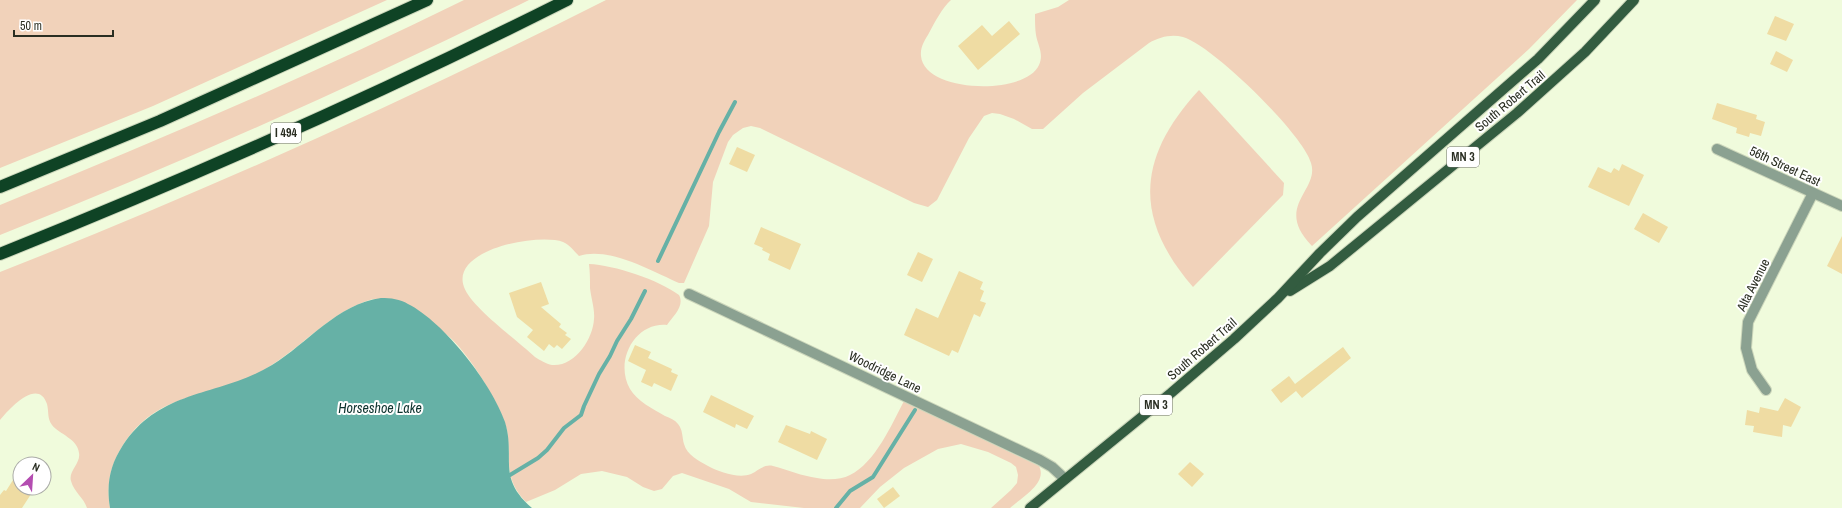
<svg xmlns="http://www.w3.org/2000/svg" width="1842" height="508" font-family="'Archivo Narrow',sans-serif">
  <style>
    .green { fill: #f1d2ba }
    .water { fill: #66b1a6 }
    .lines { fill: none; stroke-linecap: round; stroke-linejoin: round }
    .stream { stroke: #66b1a6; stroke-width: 4 }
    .building { fill: #efdca3 }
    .street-casing { stroke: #ccd6bb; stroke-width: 12 }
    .primary-casing { stroke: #ccd6bb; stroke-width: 12 }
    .highway-casing { stroke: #ccd6bb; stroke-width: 14 }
    .street { stroke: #8ba191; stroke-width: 10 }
    .primary { stroke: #335c40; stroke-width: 10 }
    .highway { stroke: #0f4325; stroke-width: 12 }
    .labels { text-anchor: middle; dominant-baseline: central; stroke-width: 4; stroke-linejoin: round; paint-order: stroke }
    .shield { fill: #fff; stroke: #6a6d64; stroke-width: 1 }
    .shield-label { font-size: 12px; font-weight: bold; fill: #2a2e22 }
    .street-label { font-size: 13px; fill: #2a2e22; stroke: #fff }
    .water-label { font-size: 14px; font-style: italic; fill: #0d332e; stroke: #fff }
  </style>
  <rect width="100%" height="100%" fill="#f0fbdc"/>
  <!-- green -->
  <g class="green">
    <path d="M0,0h387l-234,106 -153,62z"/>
    <path d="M464,0h65c-173,85 -350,164 -529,235v-30c156,-64 312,-130 464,-205z"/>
    <path d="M606,0h345c-9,8 -16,22 -22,33 -4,7 -9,14 -8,23 3,37 104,40 118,9 5,-11 -1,-19 -3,-30 -1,-6 -1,-14 -1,-21l23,-7 11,-7h508l-48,49 -217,197c-39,-40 8,-55 -1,-83 -8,-29 -99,-118 -128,-126 -12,-3 -23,0 -34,6l-66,50 -40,36h-11l-18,-10 -14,-5 -8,-1 -8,3 -15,22 -32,62 -9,7 -14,-4 -154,-75 -9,-2 -8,2 -10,7 -5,7 -15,40 -4,44 -25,57h-5c-27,-12 -71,-37 -100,-27 -5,-5 -9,-11 -16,-14 -24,-9 -113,7 -99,45 7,20 54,54 71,70 5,3 11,7 17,8 23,2 41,-26 42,-46 1,-10 -3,-21 -4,-31 0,-8 0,-16 -1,-24 25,1 70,16 90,31 6,11 -6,21 -12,30 -32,-3 -53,36 -37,64 7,12 23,20 35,27 5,2 10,4 13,8 5,6 4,13 6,20 3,11 15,17 24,22 11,6 31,13 43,8 8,-4 13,-10 22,-8 15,4 29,10 44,12 10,2 24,2 33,-3 25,-12 42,-51 54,-74l135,65c9,17 -18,32 -29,42h-19l20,-18 6,-7 1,-8 -2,-8 -5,-4 -23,-11 -27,-8 -23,5 -34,19 -24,19 -20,21h-56l-53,-6 -22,-13 -47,-16 -9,3 -11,13 -8,2 -11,-4 -16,-10 -25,-6 -21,3 -26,16 -29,12c-24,-25 -14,-42 -19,-72 -5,-23 -40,-80 -60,-95 -6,-4 -15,-7 -22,-11 -17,-8 -35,-16 -52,-25 -43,12 -73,51 -111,72 -51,29 -103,18 -139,74 -13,21 -17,39 -13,63h-23c-3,-10 -13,-16 -16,-27 -3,-10 10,-18 8,-28 -1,-14 -20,-19 -27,-28 -5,-7 -3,-13 -5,-21 -9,-27 -38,5 -47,16v-148c206,-81 408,-172 606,-272z"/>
    <path d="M1199,90l85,93 -1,12 -90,92c-60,-69 -56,-130 6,-197z"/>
  </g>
  <!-- water -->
  <path class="water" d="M381,298c10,0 19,1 27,6 36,18 84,80 97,118 11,36 -9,55 27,86h-422c-4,-24 0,-43 13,-63 38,-57 96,-48 149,-80 36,-22 65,-61 109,-67z"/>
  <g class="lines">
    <!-- stream -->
    <g class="stream">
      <path d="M658,261l61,-129 16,-30"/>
      <path d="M510,475l28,-17 9,-8 17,-22 17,-13 3,-9 15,-32 11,-18 7,-15 14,-22 14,-28"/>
      <path d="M836,508l14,-17 23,-14 42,-67"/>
    </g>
  </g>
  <!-- building -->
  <g class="building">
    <path d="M1775,16l19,8 -8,17 -19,-7z"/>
    <path d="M1009,21l11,13 -42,36 -20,-24 24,-21 10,11z"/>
    <path d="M1776,51l17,9 -6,12 -17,-8z"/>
    <path d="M1717,103l40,12 -1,4 9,3 -4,14 -11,-3 -1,4 -13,-4 1,-5 -25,-9z"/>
    <path d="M737,147l18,8 -8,17 -18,-8z"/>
    <path d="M1622,164l22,11 -15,31 -41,-19 10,-20 13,6 3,-5 5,3z"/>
    <path d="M1643,213l25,14 -9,16 -25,-14z"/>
    <path d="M761,227l40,17 -11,26 -22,-10 2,-6 -8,-4 1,-2 -9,-4z"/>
    <path d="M1842,236v38l-15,-8z"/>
    <path d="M918,252l15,7 -11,23 -15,-7z"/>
    <path d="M959,271l24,11 -3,7 4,2 -4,10 6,2 -6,14 -6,-3 -16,39 -6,-3 -3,6 -45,-21 12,-27 22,10z"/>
    <path d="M541,282l8,22 -8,3 20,17 -2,3 8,6 -2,2 6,4 -9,10 -5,-4 -3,3 -5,-4 -5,7 -17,-14 6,-7 -16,-13 -8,-24z"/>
    <path d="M635,345l16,7 -3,6 24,11 -1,3 7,3 -7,16 -17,-8 -2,4 -11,-5 5,-12 -18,-9z"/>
    <path d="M1343,347l8,11 -49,40 -6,-7 -15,12 -10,-13 18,-14 6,8z"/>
    <path d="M711,395l43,21 -7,13 -11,-5 -1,4 -32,-16z"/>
    <path d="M1785,398l16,9 -10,20 -8,-2 -1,12 -29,-5 1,-6 -9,-1 2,-15 12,3 1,-6 18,4z"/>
    <path d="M786,425l24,9 1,-3 16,8 -10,21 -39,-18z"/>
    <path d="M1190,462l14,12 -12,13 -14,-13z"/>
    <path d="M20,469v19h15l-13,20h-22v-13l4,-5 2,1z"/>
    <path d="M893,487l7,9 -16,12 -7,-9z"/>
  </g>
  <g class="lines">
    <defs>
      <g id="street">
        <path d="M1717,149l125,57"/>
        <path d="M689,294l351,166 12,7 13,12"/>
        <path d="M1766,390l-14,-20 -6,-22 2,-26 65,-129"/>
      </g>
      <g id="primary">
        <path d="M1290,291l40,-25 187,-153 68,-61 49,-52"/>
        <path d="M1030,508l141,-115 63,-54 44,-41 42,-45 37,-36 181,-158 57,-59"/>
      </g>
      <g id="highway">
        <path d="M0,187l160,-66 267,-121"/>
        <path d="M0,254c192,-77 382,-161 567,-254"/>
      </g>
    </defs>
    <!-- street casing -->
    <use href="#street" class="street-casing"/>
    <!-- primary casing -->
    <use href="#primary" class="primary-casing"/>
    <!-- highway casing -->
    <use href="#highway" class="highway-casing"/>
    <!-- street -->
    <use href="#street" class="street"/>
    <!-- primary -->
    <use href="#primary" class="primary"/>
    <!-- highway -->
    <use href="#highway" class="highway"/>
  </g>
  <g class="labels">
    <!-- shield labels -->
    <g class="shield">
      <rect x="271" y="123" width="30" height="20" rx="3"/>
      <rect x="1447" y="147" width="32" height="20" rx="3"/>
      <rect x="1140" y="395" width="32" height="20" rx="3"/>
    </g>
    <g class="shield-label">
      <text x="286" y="133">I 494</text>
      <text x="1463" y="157">MN 3</text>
      <text x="1156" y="405">MN 3</text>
    </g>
    <!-- street labels -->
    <g class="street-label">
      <text transform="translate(1510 101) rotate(-40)">South Robert Trail</text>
      <text transform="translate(1785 166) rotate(25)">56th Street East</text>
      <text transform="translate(1753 285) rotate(-63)">Alta Avenue</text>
      <text transform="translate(1202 349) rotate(-41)">South Robert Trail</text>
      <text transform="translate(885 372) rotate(26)">Woodridge Lane</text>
    </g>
    <!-- water labels -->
    <g class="water-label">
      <text x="380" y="408">Horseshoe Lake</text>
    </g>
  </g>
  <!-- north arrow -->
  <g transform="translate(32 476) rotate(25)"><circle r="19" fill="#ffffff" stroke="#aaaba7"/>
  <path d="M0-3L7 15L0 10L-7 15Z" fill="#b44db1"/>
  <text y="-6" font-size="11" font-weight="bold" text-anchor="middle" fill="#2a2e22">N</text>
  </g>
  <!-- scale -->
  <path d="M14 30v6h99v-6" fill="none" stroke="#2a2e22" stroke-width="2"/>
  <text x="20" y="30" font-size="12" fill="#2a2e22" stroke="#ffffff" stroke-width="3" paint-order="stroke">50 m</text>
</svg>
